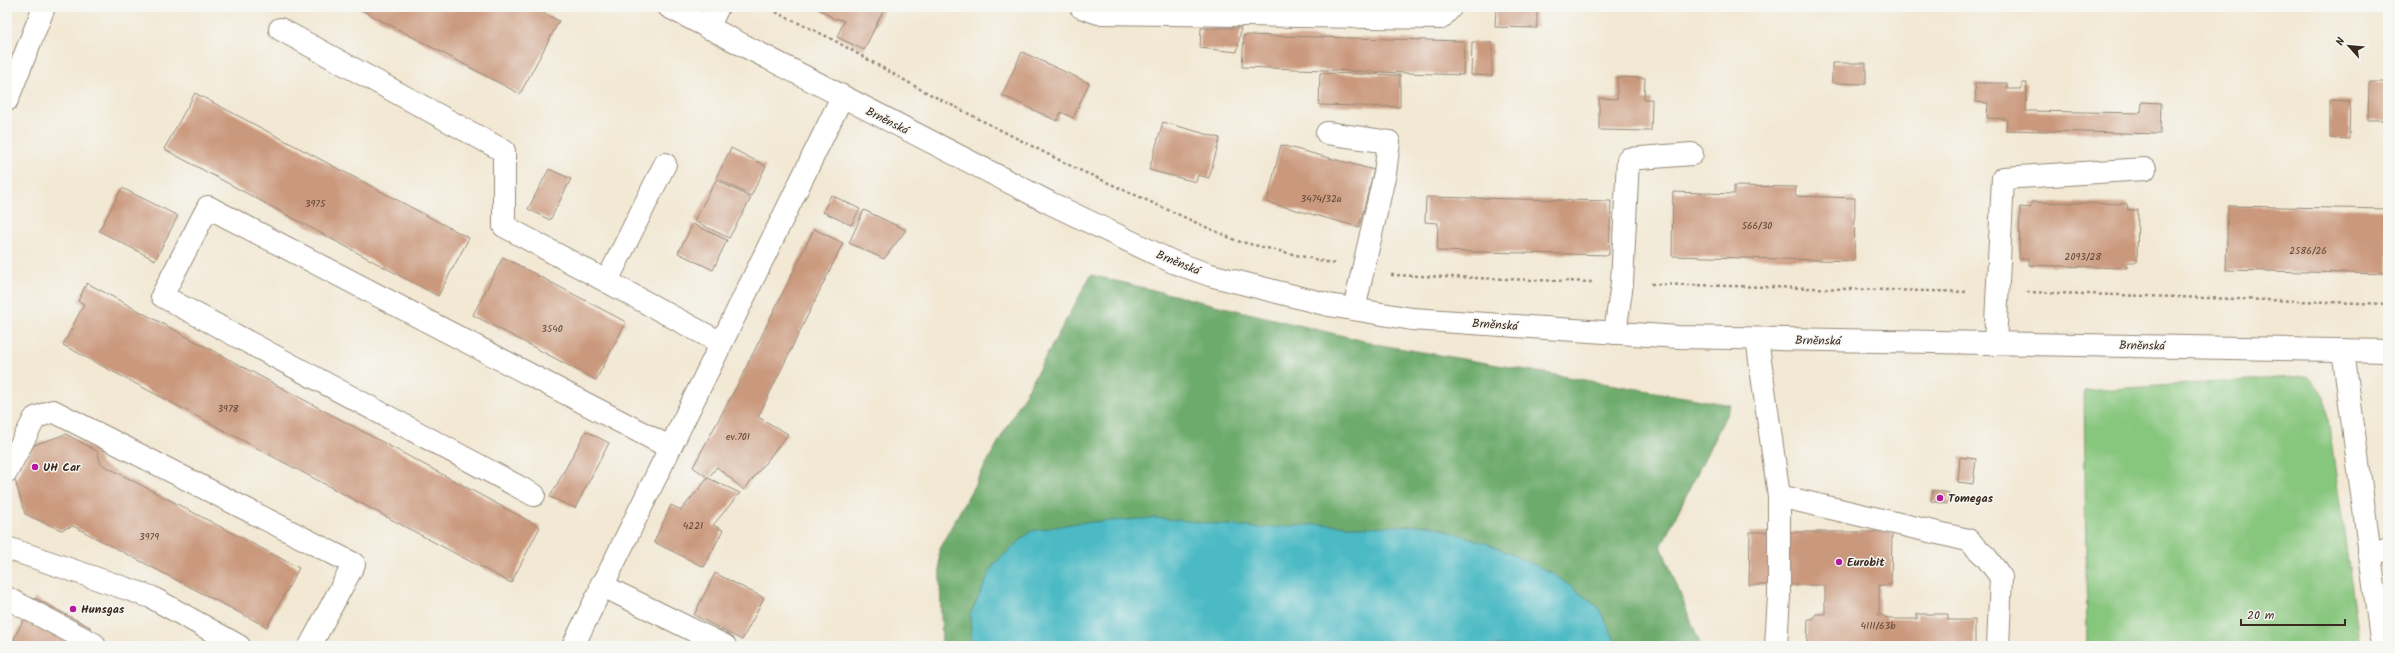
<svg xmlns="http://www.w3.org/2000/svg" width="2395" height="653" font-family="Kalam,sans-serif">
  <style>
    .green { fill: #87c67d; stroke: #61784e }
    .forest { fill: #6dab6c; stroke: #546a45 }
    .water { fill: #4bbac4; stroke: #437271 }
    .building { fill: #ca987b }
    .lines { fill: none; stroke-linecap: round; stroke-linejoin: round }
    .minor-casing { stroke: #968978; stroke-width: 24 }
    .major-casing { stroke: #968978; stroke-width: 24 }
    .path { stroke: #968978; stroke-width: 2.5; stroke-dasharray: 3 3; stroke-linecap: butt }
    .minor { stroke: #fff; stroke-width: 22 }
    .major { stroke: #fff; stroke-width: 22 }
    .poi-dot { fill: #b5179e; stroke: #f6f6f2; stroke-width: 1.5 }
    .labels { text-anchor: middle; dominant-baseline: central; stroke-width: 3; stroke-linejoin: round; paint-order: stroke }
    .number-label { font-size: 10px; fill: #5f4635 }
    .street-label { font-size: 12px; fill: #3b2a1e; stroke: #f6f6f2 }
    .poi-label { font-size: 12px; font-weight: bold; fill: #3b2a1e; stroke: #f6f6f2; text-anchor: start }
  </style>
  <rect width="100%" height="100%" fill="#f6f6f2"/>
  <filter id="ink" filterUnits="userSpaceOnUse"><feTurbulence type="fractalNoise" baseFrequency=".025" numOctaves="2"/><feDisplacementMap in="SourceGraphic" scale="8" xChannelSelector="R" yChannelSelector="G"/><feConvolveMatrix kernelMatrix="1 2 1 2 8 2 1 2 1" color-interpolation-filters="sRGB"/></filter>
  <filter id="wash" filterUnits="userSpaceOnUse"><feTurbulence type="fractalNoise" baseFrequency=".012" numOctaves="4" result="noise"/><feDisplacementMap in="SourceGraphic" scale="16" xChannelSelector="R" yChannelSelector="G"/><feGaussianBlur stdDeviation="0.9" result="paint"/><feColorMatrix in="noise" values="0 0 0 0 0 0 0 0 0 0 0 0 0 0 0 0 0 1.4 0 .05"/><feComposite in="paint" operator="in"/></filter>
  <g filter="url(#wash)">
    <rect width="100%" height="100%" fill="#f2e8d3"/>
    <!-- green -->
    <path class="green" d="M2307,376l18,21 35,249h-273l-3,-255z"/>
    <!-- forest -->
    <path class="forest" d="M1091,275l290,70 350,60 -70,141 40,100h-759l-3,-97z"/>
    <!-- water -->
    <path class="water" d="M1155,518l104,10 65,-4 37,3 69,-2 59,19 65,30 44,33 20,39h-646l-2,-31 24,-51 37,-33 46,-8z"/>
    <g id="blocks">
      <!-- building -->
      <g class="building">
        <path d="M356,7h176l27,14 -39,73z"/>
        <path d="M816,7h69l-21,43 -27,-13 7,-16 -7,-3 -1,2z"/>
        <path d="M1496,7h41v21l-42,-1z"/>
        <path d="M1201,28h40l-4,24 -37,-4z"/>
        <path d="M1244,35l220,6 -1,34 -221,-8z"/>
        <path d="M1472,42l20,1v33l-21,-1z"/>
        <path d="M1022,52l67,31 -16,35 -12,-6 -4,9 -55,-26z"/>
        <path d="M1832,63h34v21l-34,-1z"/>
        <path d="M1320,73l80,2v32l-81,-2z"/>
        <path d="M1617,77l28,1 -1,21h8l-1,32 -52,-1v-32l18,1z"/>
        <path d="M2369,82h19v38h-20z"/>
        <path d="M1975,83h32v6h15v-6h5l-1,28 115,2 1,-11 19,1 -1,31 -154,-4 1,-11 -20,-1 1,-15 -12,-1z"/>
        <path d="M195,93l274,145 -31,58 -274,-147z"/>
        <path d="M2330,100l20,1 -1,38 -19,-1z"/>
        <path d="M1163,122l57,16 -11,40 -11,-3 -2,7 -47,-12z"/>
        <path d="M1281,145l93,25 -15,57 -92,-25z"/>
        <path d="M731,148l35,18 -15,30 -35,-18z"/>
        <path d="M549,169l22,10 -21,41 -22,-11z"/>
        <path d="M716,180l35,18 -22,40 -35,-17z"/>
        <path d="M1734,186l62,1 -1,9 60,2 -1,63 -182,-5 1,-64 61,2z"/>
        <path d="M122,188l56,28 -23,44 -56,-29z"/>
        <path d="M831,195l29,14 -9,16 -28,-13z"/>
        <path d="M1426,197l185,4 -2,54 -172,-4 1,-28 -13,-1z"/>
        <path d="M2031,202l96,2 1,6h10l-1,52h-10v6l-98,-3v-6h-10l1,-52 11,1z"/>
        <path d="M2228,206l160,3v65l-162,-4z"/>
        <path d="M864,210l42,20 -22,29 -35,-16z"/>
        <path d="M693,224l34,16 -14,30 -35,-17z"/>
        <path d="M814,229l29,14 -85,174 30,17 -44,56 -27,-23 -9,11 -15,-11 45,-83z"/>
        <path d="M503,257l123,65 -30,58 -123,-65z"/>
        <path d="M87,283l453,244 -29,56 -448,-238 21,-41 -6,-3z"/>
        <path d="M586,431l23,12 -34,65 -25,-11z"/>
        <path d="M66,434l31,17 4,13 198,104 -32,59 -194,-101 -12,4 -36,-16 -10,-34 19,-35z"/>
        <path d="M1960,457l16,2 -3,25 -15,-2z"/>
        <path d="M708,478l32,15 -27,32 10,5 -19,37 -50,-25 17,-37 10,5z"/>
        <path d="M1933,490l16,3 -2,11 -16,-3z"/>
        <path d="M1750,532h142l-1,53h-12v30h4l4,4h30v-5h31v6h27v26h-168l1,-27h4l4,-5h9v-29h-76z"/>
        <path d="M715,573l49,25 -22,42 -48,-25z"/>
        <path d="M35,598l55,29 -10,19h-70z"/>
      </g>
    </g>
  </g>
  <g filter="url(#ink)">
    <use href="#blocks" fill-opacity="0" stroke="#968978" stroke-width="1"/>
    <g class="lines">
      <defs>
        <g id="minor">
          <path d="M1081,7l18,6 342,5 10,-11"/>
          <path d="M708,28l10,-21"/>
          <path d="M280,29l224,122v75l217,117"/>
          <path d="M1327,133l62,9 -4,31 -31,136"/>
          <path d="M607,281l58,-117"/>
          <path d="M1615,333l7,-50 6,-124 64,-5"/>
          <path d="M1757,339l22,157v100l-3,50"/>
          <path d="M1995,344l8,-166 142,-9"/>
          <path d="M2343,350l39,296"/>
          <path d="M7,471l28,-53 18,-7 301,153 -44,82"/>
          <path d="M534,495l-372,-199 46,-89 461,240"/>
          <path d="M1779,496l189,44 18,17 15,20 -3,69"/>
          <path d="M7,548l144,49 88,49"/>
          <path d="M2369,553l19,-3"/>
          <path d="M601,585l124,61"/>
          <path d="M7,598l87,46 -1,2"/>
          <path d="M573,646l269,-549"/>
        </g>
        <g id="major">
          <path d="M669,7l381,196 123,59 37,13 119,30 83,14 266,18 710,14"/>
          <path d="M7,100l37,-93"/>
        </g>
      </defs>
      <!-- minor casing -->
      <use href="#minor" class="minor-casing"/>
      <!-- major casing -->
      <use href="#major" class="major-casing"/>
      <!-- path -->
      <g class="path">
        <path d="M765,7l63,30 92,52 153,78 164,74 98,23"/>
        <path d="M1391,275l201,7"/>
        <path d="M1651,284l317,8"/>
        <path d="M2027,292l361,12"/>
      </g>
      <!-- minor -->
      <use href="#minor" class="minor"/>
      <!-- major -->
      <use href="#major" class="major"/>
    </g>
  </g>
  <!-- markers -->
  <g class="poi-dot">
    <circle cx="35" cy="467" r="4"/>
    <circle cx="1940" cy="498" r="4"/>
    <circle cx="1839" cy="562" r="4"/>
    <circle cx="73" cy="609" r="4"/>
  </g>
  <g class="labels">
    <!-- number labels -->
    <g class="number-label">
      <text x="1321" y="199">3474/32a</text>
      <text x="315" y="204">3975</text>
      <text x="1757" y="226">566/30</text>
      <text x="2308" y="251">2586/26</text>
      <text x="2083" y="257">2093/28</text>
      <text x="552" y="329">3540</text>
      <text x="228" y="409">3978</text>
      <text x="738" y="437">ev.701</text>
      <text x="693" y="526">4221</text>
      <text x="149" y="537">3979</text>
      <text x="1878" y="626">4111/63b</text>
    </g>
    <!-- street labels -->
    <g class="street-label">
      <text transform="translate(887 121) rotate(27)">Brněnská</text>
      <text transform="translate(1178 263) rotate(22)">Brněnská</text>
      <text transform="translate(1495 325) rotate(4)">Brněnská</text>
      <text transform="translate(1818 341) rotate(1)">Brněnská</text>
      <text transform="translate(2142 346) rotate(1)">Brněnská</text>
    </g>
    <!-- poi labels -->
    <g class="poi-label">
      <text x="43" y="467">UH Car</text>
      <text x="1948" y="498">Tomegas</text>
      <text x="1847" y="562">Eurobit</text>
      <text x="81" y="609">Hunsgas</text>
    </g>
  </g>
  <!-- margin -->
  <rect width="2395" height="653" fill="none" stroke="#f6f6f2" stroke-width="24"/>
  <!-- north arrow -->
  <g transform="translate(2349 46) rotate(297)" stroke="#f6f6f2" stroke-width="3" paint-order="stroke">
  <path d="M0-3L7 15L0 10L-7 15Z" fill="#3b2a1e"/>
  <text y="-6" font-size="11" font-weight="bold" text-anchor="middle" fill="#3b2a1e">N</text>
  </g>
  <!-- scale -->
  <path d="M2241 619v6h104v-6" fill="none" stroke="#3b2a1e" stroke-width="2"/>
  <text x="2247" y="619" font-size="12" fill="#3b2a1e" stroke="#f6f6f2" stroke-width="3" paint-order="stroke">20 m</text>
</svg>
